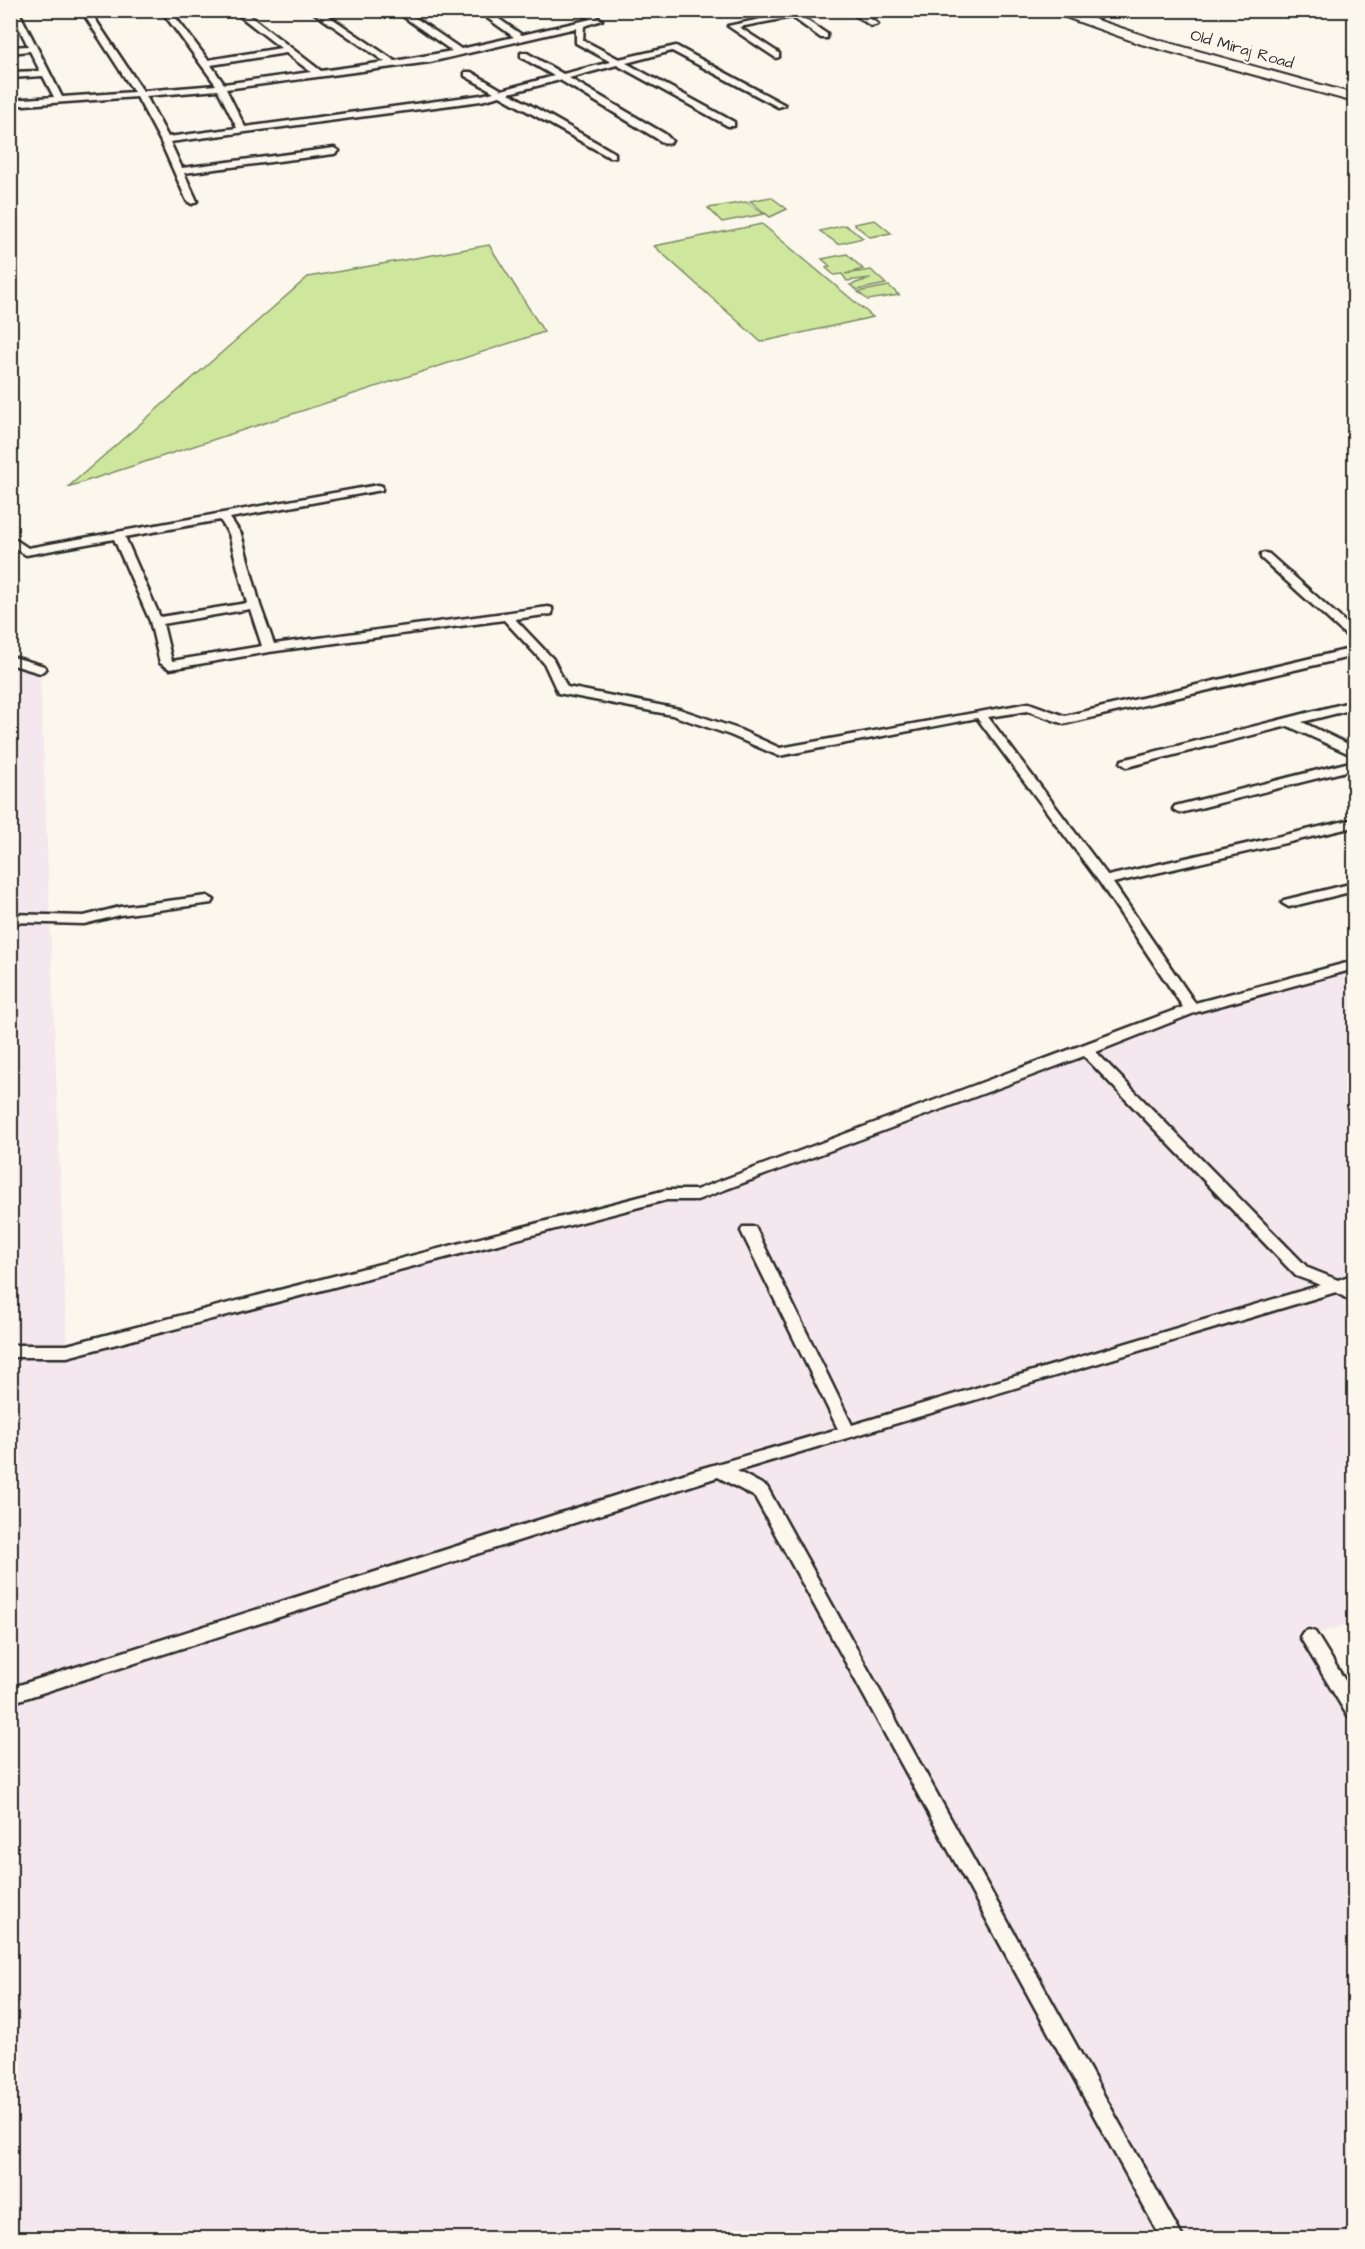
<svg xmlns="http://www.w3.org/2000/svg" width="1365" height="2249" font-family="'Architects Daughter',sans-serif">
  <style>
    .built { fill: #f4e7ed }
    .green { fill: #cee79d; stroke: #7c8964; stroke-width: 1.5 }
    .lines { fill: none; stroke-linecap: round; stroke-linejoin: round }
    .street-casing { stroke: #2b2b2b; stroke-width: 5 }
    .primary-casing { stroke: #2b2b2b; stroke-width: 4 }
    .street { fill: #fbf7ec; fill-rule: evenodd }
    .primary { fill: #fbf7ec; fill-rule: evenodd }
    .labels { text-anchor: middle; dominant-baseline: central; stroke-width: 4.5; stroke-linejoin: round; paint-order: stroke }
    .far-street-label { font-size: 16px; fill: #2b2b2b; stroke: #fbf7ec }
  </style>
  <rect width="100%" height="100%" fill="#fbf7ec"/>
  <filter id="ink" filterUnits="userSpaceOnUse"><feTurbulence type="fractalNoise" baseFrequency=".0167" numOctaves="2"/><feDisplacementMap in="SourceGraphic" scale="12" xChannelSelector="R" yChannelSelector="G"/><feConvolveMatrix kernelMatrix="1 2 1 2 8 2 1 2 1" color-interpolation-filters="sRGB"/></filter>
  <g filter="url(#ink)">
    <!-- built -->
    <path class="built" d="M10,660l30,9 27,681 599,-155h31l389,-145 218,-72 50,-11v654l-45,16 45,73v528h-1343z"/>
    <!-- green -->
    <g class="green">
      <path d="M771,197l16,12 -17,8 -20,-16z"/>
      <path d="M746,202l18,12 -42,8 -14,-14z"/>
      <path d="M875,220l16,13 -21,4 -16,-13z"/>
      <path d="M762,224l111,93 -112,25 -107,-96z"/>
      <path d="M845,225l18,13 -25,6 -18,-13z"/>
      <path d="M489,245l55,87 -476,155 240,-210z"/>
      <path d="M847,254l16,15 -18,5 26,-4 15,14 -29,6 -7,-5 21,-7 -24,3 -5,-7 -8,1 -8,-7 4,-2 -8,-7z"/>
      <path d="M889,286l10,9 -31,5 -10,-8z"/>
    </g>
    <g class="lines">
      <defs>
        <g id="street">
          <path d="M10,10h8l44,87 72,-5 -53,-82h8l54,81 73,-6 -55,-75h9l38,50 73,-12 -49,-38h10l79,61 64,-9 -75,-52h10l75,51 57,-10 -58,-41h10l57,39 53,-12 -38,-27h10l36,25 69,-16 -15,-9h11l15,10 -18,6 -1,14 36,19 57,-13 109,59 -7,2 -106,-56 -46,12 108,59v4h-6l-111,-61 -48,13 96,56 7,7 -2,2h-6l-104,-63 -51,13 106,60v4h-6l-109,-61 -19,5 -311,41 12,26 152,-20 5,3 -5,3 -150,19 13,28 -5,3 -5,-3 -27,-61 -23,-43 -127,9v-6l44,-3 -11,-21 -33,2v-6l30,-1 -10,-20 -20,2v-6l18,-1zM576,28v15l35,19 -48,12 -36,-21h-6v4l33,19 -52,14 -31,-18h-6v4l29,16 -13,3 -236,32 -19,-38 204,-27zM286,53l25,19 -87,12 -13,-19zM218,90l19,38 -69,9 -22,-41z"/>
          <path d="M802,10h20l-22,6 27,18v4h-6l-29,-21 -53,10 40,26v4l-3,1 -48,-32z"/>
          <path d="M848,10h10l20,14 -7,2z"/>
          <path d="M924,10h10l7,7 -7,2z"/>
          <path d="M378,485l4,1v4l-152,28 11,16 19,71 14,39 274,-37 4,1v6l-37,5 38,40 14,28 112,22 59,20 42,19 249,-45 36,13 289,-68v8l-290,68 -36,-13 -40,6 120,159 246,-57v8l-241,56 82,120 159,-42v8l-157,43 -101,40 212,216 30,12 16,-6v12l-3,1 3,3v13l-18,-11 -599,179 30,16 416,751h-22l-406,-741 -37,-20 -708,226v-15l686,-218 142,-41 -97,-198 2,-4h12l2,4 95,194 469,-140 -25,-9 -212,-220 -387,144h-31l-599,157h-57v-12h57l599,-155h30l487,-183 -83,-124 -123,-165 -198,38 -49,-21 -58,-20 -114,-22 -14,-30 -40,-43 -235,32 -99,17 -10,-6 -10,-42 -36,-82 -88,16 -16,-10v-9l18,12zM220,520l9,14 18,69 -87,14 -35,-80zM250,609l12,37 -90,15 -9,-37z"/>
          <path d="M1265,553l4,1 85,76v9h-4l-89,-81v-4z"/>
          <path d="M10,656l34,10 2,3 -6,4 -30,-9z"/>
          <path d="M1354,701v8l-52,13 52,25v9l-66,-30 -161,41 -6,-4 1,-3z"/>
          <path d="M1354,761v8l-174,44 -7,-4 2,-3z"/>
          <path d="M1354,883v8l-65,16 -7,-4 2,-3z"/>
          <path d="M207,896l7,4 -2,3 -92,12 -36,9 -74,-2v-8l74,2 36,-9z"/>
          <path d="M1309,1630l6,2 39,63v23l-7,-3 -44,-73 -3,-5 3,-5z"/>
        </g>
        <path id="primary" d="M1046,10h21l84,28 203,56v8l-213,-58z"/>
      </defs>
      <!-- street casing -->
      <use href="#street" class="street-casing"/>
      <!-- primary casing -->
      <use href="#primary" class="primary-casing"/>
      <!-- street -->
      <use href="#street" class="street"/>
      <!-- primary -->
      <use href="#primary" class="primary"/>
    </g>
  </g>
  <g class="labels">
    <!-- far-street labels -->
    <g class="far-street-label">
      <text transform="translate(1242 49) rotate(16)">Old Miraj Road</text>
    </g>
  </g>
  <!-- margin -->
  <rect width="1365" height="2249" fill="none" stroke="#fbf7ec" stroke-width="36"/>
  <rect x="18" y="18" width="1329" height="2213" fill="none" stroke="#2b2b2b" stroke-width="2" filter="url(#ink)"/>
</svg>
